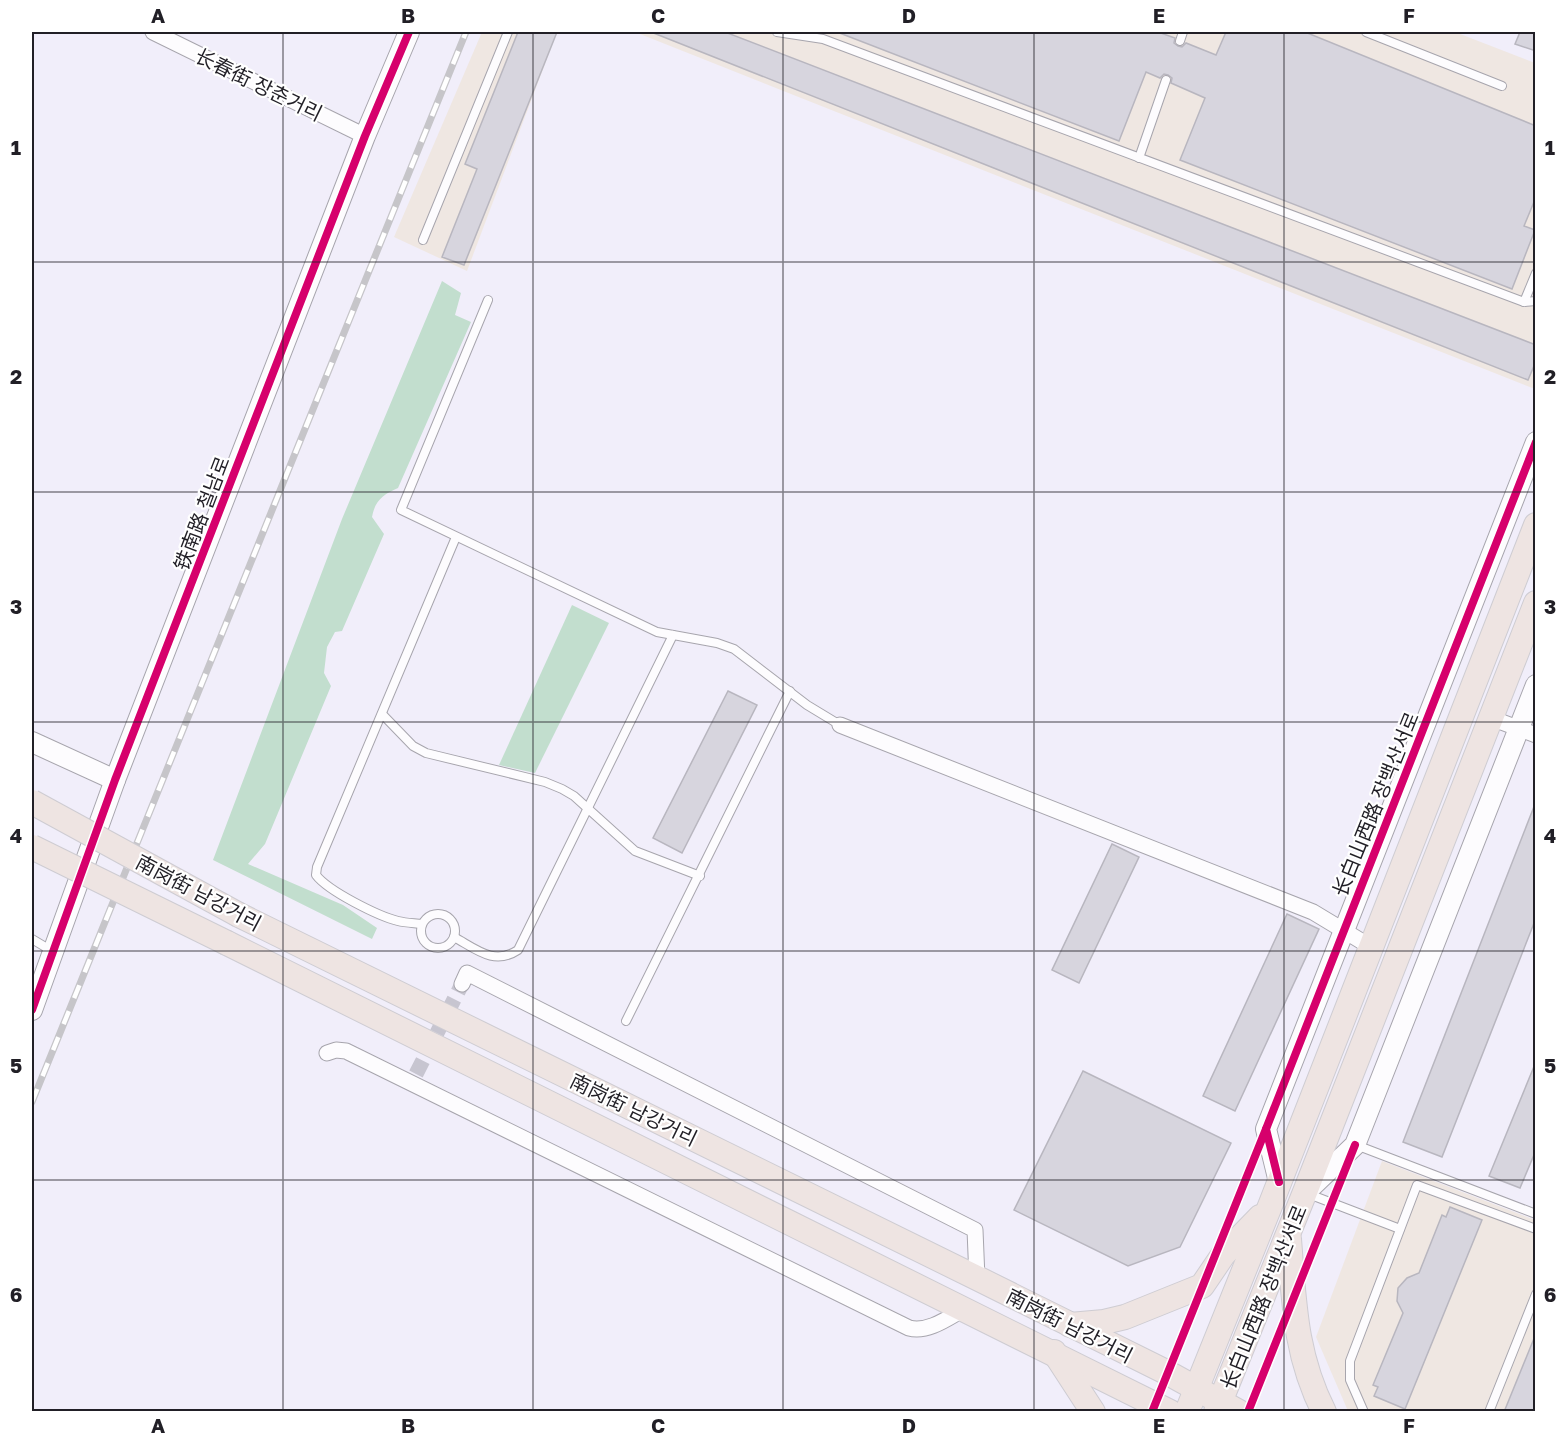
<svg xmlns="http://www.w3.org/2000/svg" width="1567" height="1443" font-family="'Golos Text','Noto Sans SC','Noto Sans KR',sans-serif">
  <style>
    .commercial { fill: #efe7e2 }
    .green { fill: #c2dece }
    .building { fill: #d7d5de; stroke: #b8b6bf; stroke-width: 1.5 }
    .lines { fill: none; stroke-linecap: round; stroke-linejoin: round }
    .minor-tunnel { stroke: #c7c5d0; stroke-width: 15; stroke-dasharray: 15 8; stroke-linecap: butt }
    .service-casing { stroke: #a7a5ad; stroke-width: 10 }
    .minor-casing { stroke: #a7a5ad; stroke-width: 17 }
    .tertiary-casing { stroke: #a7a5ad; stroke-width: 22 }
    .primary-casing { stroke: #ceccd2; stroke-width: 26 }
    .service { stroke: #fdfcfe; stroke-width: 8 }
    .minor { stroke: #fdfcfe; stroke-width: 15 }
    .tertiary { stroke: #fdfcfe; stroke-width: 20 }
    .primary { stroke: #eee4e2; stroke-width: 24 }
    .rail-casing { stroke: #c6c5c9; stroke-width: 7 }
    .rail { stroke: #fff; stroke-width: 4.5; stroke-dasharray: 14; stroke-linecap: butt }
    .primary-bridge-casing { stroke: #ceccd2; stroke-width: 26; stroke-linecap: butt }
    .primary-bridge { stroke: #eee4e2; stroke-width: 24 }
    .cycleway-casing { stroke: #fff; stroke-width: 11 }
    .cycleway { stroke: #d6006c; stroke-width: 8 }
    .grid { fill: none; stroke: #211f26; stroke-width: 1.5; stroke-opacity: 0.55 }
    .labels { text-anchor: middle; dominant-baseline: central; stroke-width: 4.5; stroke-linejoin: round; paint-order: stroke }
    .street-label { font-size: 20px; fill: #211f26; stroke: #fff }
    .neatline { fill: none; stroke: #211f26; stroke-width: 2 }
    .grid-label { font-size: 20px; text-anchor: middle; font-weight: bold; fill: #211f26 }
  </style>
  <rect width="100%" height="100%" fill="#f1eefa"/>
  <!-- commercial -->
  <g class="commercial">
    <path d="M482,32h75l-90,239 -73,-34z"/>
    <path d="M635,32h820l80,31v326z"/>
    <path d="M1382,1161l153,59v191h-187l-32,-74z"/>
  </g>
  <!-- green -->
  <g class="green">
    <path d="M442,281l19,12 -6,22 16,7 -73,166c-14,6 -23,12 -26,29l12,17 -42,97 -7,1 -8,15 -3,26 7,13 -66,158 -17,20 95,41 34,23 -5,11 -159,-79 129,-341z"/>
    <path d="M572,605l37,18 -74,150 -36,-8z"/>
  </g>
  <!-- building -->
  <g class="building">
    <path d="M518,32h39l-93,233 -22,-8 35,-88 -12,-5z"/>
    <path d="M651,32h74l811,313v16l-8,19z"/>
    <path d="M837,32h321l17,6 -1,5 4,3 4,1 4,-4 30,12 10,-23h79l231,94v71l-12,29 11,4 -23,59 -332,-129 25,-62 -34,-15 1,-5 -4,-3 -4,-1 -4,4 -14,-6 -27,69z"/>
    <path d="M1520,32h16v19l-21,-7z"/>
    <path d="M728,691l29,14 -75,148 -29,-15z"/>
    <path d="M1535,804l1,114 -94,239 -39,-15z"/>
    <path d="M1112,844l27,13 -60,126 -27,-13z"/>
    <path d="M1287,914l32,15 -84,182 -32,-15z"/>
    <path d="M1535,1064l1,86 -16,38 -31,-12z"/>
    <path d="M1083,1071l148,72 -51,104 -52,19 -114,-56z"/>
    <path d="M1450,1207l32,13 -77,189 -31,-13 4,-9 -5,-2 30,-72 -6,-12 1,-13 9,-10 12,-5 23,-58 4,2z"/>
    <path d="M1535,1336l1,76h-32z"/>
  </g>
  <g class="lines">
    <!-- minor-tunnel -->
    <path class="minor-tunnel" d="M416,1074l46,-90"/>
    <defs>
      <g id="service">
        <path d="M777,32l46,7 701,263 12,-1"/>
        <path d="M1366,32l136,54"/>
        <path d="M1180,41l3,-9"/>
        <path d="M1139,158l27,-78"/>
        <path d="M423,240l85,-208"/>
        <path d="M488,300l-87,210 256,122 60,11 17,6 73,56 33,20"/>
        <path d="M1524,302l12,-29"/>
        <path d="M382,714l31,32 13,7 119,29 17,7 12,7 61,55 65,25"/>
        <circle cx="438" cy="931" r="17"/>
        <path d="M422,924c-8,-1 -16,-1 -24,-3 -20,-5 -70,-30 -82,-46l1,-8 139,-330"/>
        <path d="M454,937c22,12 40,29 64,13l155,-315"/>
        <path d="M32,939l20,12"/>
        <path d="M626,1021l164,-330"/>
        <path d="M1356,1145l180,69"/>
        <path d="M1306,1193l94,36"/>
        <path d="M1364,1412l-14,-32v-19l67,-176 119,44"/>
        <path d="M1489,1412l47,-118"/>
      </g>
      <g id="minor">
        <path d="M153,32l212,104"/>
        <path d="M1491,718l45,17"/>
        <path d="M840,725l473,187 58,35"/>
        <path d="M462,984l5,-11 508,257 2,48"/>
        <path d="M327,1053l9,-3 10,1 563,277c19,5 39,-10 55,-19"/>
      </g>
      <g id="tertiary">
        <path d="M32,742l83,38"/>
        <path d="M32,1010l83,-230 250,-644 44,-104"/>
        <path d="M1279,1182l-13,-53 270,-687"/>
        <path d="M1307,1191l48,-46 181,-460"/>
      </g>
      <g id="primary">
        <path d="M239,915l738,363 191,95 71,39"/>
        <path d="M227,943l943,469"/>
        <path d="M1289,1239c5,63 6,116 35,173"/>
        <path d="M1070,1325l34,-3 21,-5 77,-31 21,-31 37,-38"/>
        <path d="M1054,1352l39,60"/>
        <path d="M1187,1412l83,-206 266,-681"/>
        <path d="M1216,1412l89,-220 231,-589"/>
      </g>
    </defs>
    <!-- service casing -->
    <use href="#service" class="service-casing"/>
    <!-- minor casing -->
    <use href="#minor" class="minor-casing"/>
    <!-- tertiary casing -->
    <use href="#tertiary" class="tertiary-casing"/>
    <!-- primary casing -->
    <use href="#primary" class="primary-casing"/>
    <!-- service -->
    <use href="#service" class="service"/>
    <!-- minor -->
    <use href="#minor" class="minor"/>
    <!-- tertiary -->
    <use href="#tertiary" class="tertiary"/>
    <!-- primary -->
    <use href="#primary" class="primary"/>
    <defs>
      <path id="rail" d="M32,1102l434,-1070"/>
    </defs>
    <!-- rail casing -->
    <use href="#rail" class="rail-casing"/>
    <!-- rail -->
    <use href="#rail" class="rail"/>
    <defs>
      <g id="primary-bridge">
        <path d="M32,802l207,113"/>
        <path d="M32,847l195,96"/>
      </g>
    </defs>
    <!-- primary-bridge casing -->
    <use href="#primary-bridge" class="primary-bridge-casing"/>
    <!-- primary-bridge -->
    <use href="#primary-bridge" class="primary-bridge"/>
    <defs>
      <g id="cycleway">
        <path d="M32,1010l83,-230 250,-644 44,-104"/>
        <path d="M1279,1182l-13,-53 270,-687"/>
        <path d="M1152,1412l114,-283"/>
        <path d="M1248,1412l107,-267"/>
      </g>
    </defs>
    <!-- cycleway casing -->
    <use href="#cycleway" class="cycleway-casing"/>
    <!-- cycleway -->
    <use href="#cycleway" class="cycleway"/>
  </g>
  <!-- grid -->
  <path class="grid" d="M283,32v1380M533,32v1380M783,32v1380M1034,32v1380M1284,32v1380M32,262h1504M32,492h1504M32,722h1504M32,951h1504M32,1180h1504"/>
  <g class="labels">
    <!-- street labels -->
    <g class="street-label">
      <text transform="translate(259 84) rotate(26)">长春街 장춘거리</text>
      <text transform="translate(201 513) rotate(-69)">铁南路 철남로</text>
      <text transform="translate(1375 804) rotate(-68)">长白山西路 장백산서로</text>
      <text transform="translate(199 892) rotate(28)">南岗街 남강거리</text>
      <text transform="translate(634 1109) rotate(26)">南岗街 남강거리</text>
      <text transform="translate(1263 1297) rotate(-68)">长白山西路 장백산서로</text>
      <text transform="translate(1070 1325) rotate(27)">南岗街 남강거리</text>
    </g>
  </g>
  <!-- border -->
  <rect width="1567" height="1443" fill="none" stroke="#ffffff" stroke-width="66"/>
  <rect x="33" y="33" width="1501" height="1377" class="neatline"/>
  <g class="grid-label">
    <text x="158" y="23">A</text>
    <text x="408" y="23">B</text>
    <text x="658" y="23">C</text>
    <text x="909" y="23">D</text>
    <text x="1159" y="23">E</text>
    <text x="1409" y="23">F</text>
    <text x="16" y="155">1</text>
    <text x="1550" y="155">1</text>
    <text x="16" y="384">2</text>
    <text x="1550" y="384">2</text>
    <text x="16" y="614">3</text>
    <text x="1550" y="614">3</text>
    <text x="16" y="843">4</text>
    <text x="1550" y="843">4</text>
    <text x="16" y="1073">5</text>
    <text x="1550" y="1073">5</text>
    <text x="16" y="1302">6</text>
    <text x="1550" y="1302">6</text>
    <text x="158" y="1433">A</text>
    <text x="408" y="1433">B</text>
    <text x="658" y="1433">C</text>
    <text x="909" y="1433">D</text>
    <text x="1159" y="1433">E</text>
    <text x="1409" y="1433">F</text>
  </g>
</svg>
